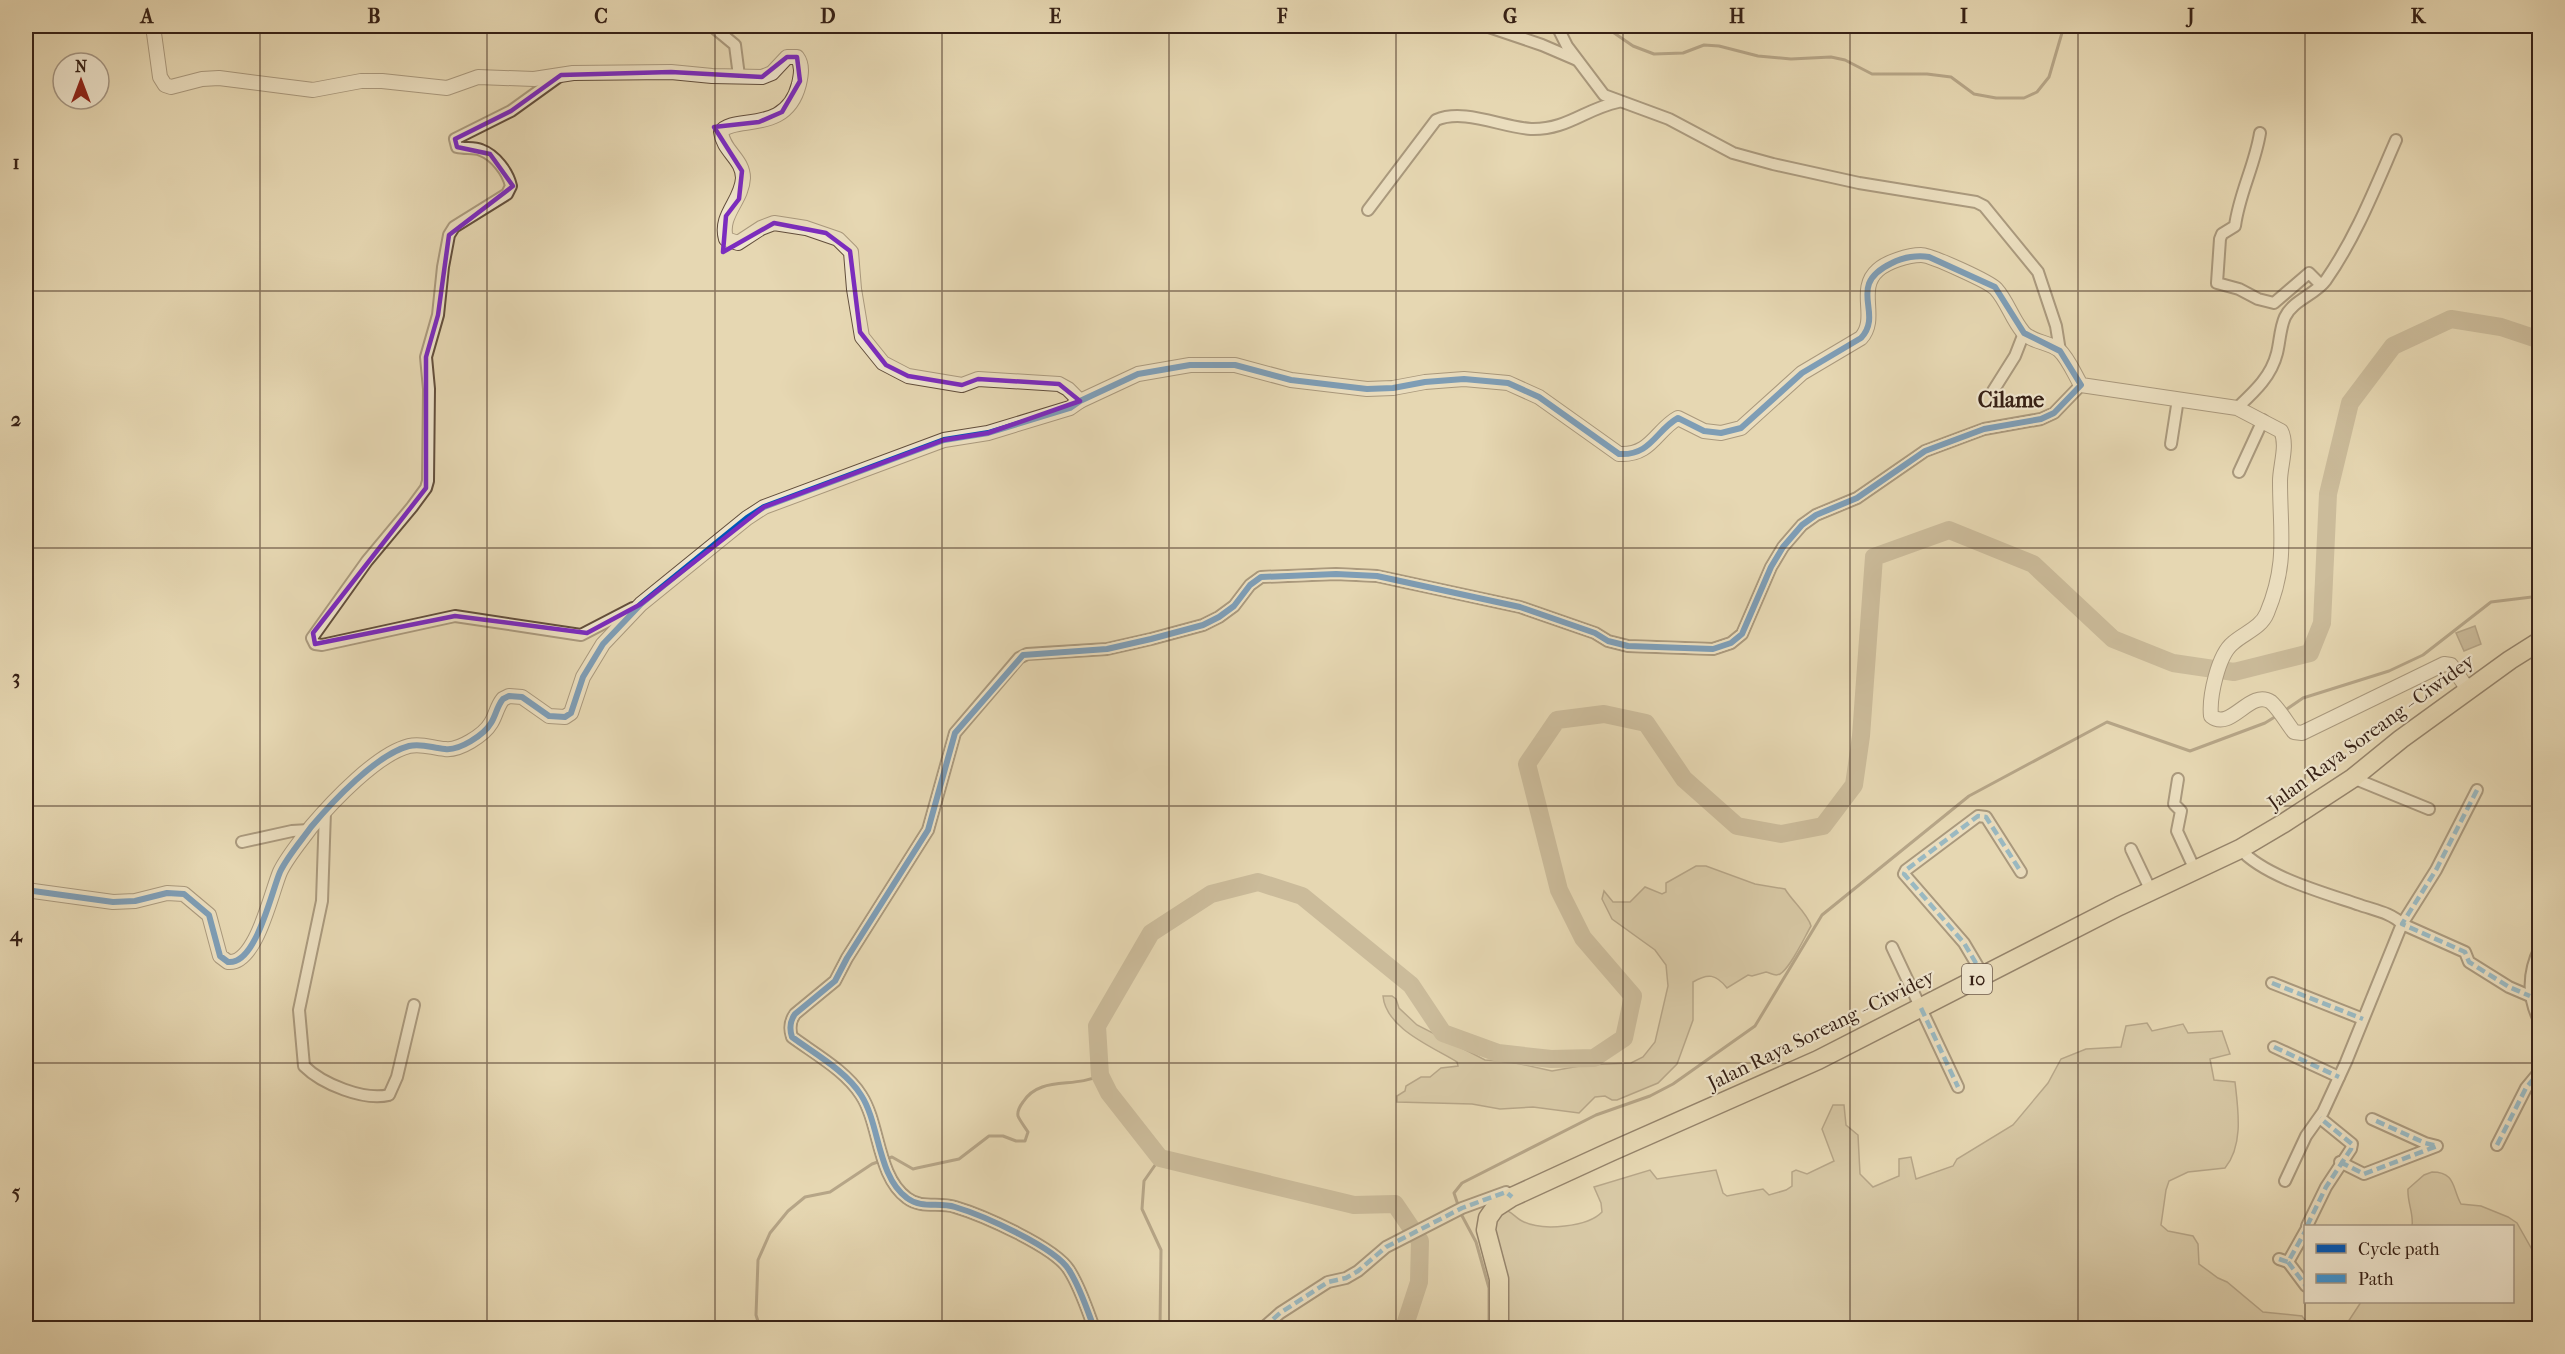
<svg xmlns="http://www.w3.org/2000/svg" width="2565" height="1354" font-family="'IM FELL French Canon',serif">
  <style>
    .green { fill: #c8b897; stroke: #7f6c56; stroke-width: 1.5 }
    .water { fill: #aa997d; stroke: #7c6953; stroke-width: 1.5 }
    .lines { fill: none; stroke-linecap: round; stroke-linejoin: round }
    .stream { stroke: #7c6953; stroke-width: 3 }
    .river { stroke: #aa997d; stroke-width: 18 }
    .minor-casing { stroke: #624e3c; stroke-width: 14 }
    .tertiary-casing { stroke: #624e3c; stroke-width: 16 }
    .trunk-casing { stroke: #362015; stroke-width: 21 }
    .minor { stroke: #efe5cd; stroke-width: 10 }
    .tertiary { stroke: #efe5cd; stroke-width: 14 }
    .trunk { stroke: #e6d7b2; stroke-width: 18 }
    .quiet { stroke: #3e94d3; stroke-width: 4.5; stroke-dasharray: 9 4.5; stroke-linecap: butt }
    .cycleway-casing { stroke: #efe5cd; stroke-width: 10 }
    .cycleway { stroke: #0057b8; stroke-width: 6 }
    .marked { fill: none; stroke: #7b2cbf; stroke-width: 4.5; stroke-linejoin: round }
    .grid { fill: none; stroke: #362015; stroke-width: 1.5; stroke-opacity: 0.55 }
    .labels { text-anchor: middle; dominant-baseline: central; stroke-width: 4.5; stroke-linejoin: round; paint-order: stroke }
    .shield { fill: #efe5cd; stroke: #6e5b4c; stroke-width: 1.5 }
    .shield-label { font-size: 18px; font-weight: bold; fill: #362015 }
    .street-label { font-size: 20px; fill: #362015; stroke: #efe5cd }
    .quarter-label { font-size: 22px; font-weight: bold; fill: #362015; stroke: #efe5cd }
    .neatline { fill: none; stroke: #362015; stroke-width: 2 }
    .grid-label { font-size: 20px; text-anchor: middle; font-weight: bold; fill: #362015 }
  </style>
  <rect width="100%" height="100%" fill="#e6d7b2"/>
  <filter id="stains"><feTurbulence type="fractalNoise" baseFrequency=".00333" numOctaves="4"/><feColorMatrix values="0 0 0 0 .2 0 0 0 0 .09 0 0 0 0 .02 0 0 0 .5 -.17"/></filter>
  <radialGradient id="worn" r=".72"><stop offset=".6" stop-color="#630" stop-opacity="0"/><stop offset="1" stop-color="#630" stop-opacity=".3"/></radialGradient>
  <!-- green -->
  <g class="green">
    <path d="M1696,866h10l49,18 30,5c7,12 23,25 26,37 -7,12 -20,41 -31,48 -5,3 -9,-1 -14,-2l-14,4 -4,-1 -21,13c-11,-14 -19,-15 -34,-6v38l-16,44 -19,19 -41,17h-5l-7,-4 -10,1 -16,16 -46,-6 -33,2 -28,-5 -75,-2v-6l8,-5 1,-5 15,-9h9l11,-9 17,-2 -1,-4c-24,-15 -71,-33 -74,-66h9l4,3 3,9 18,17 68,35 26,2 41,9 33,-6 46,-2 12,-6 12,-15 13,-56 -2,-21 -11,-15 -43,-31 -10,-20 2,-8 9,11h17l15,-15 17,7 4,-2v-9z"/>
    <path d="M2147,1023l5,8 31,-7 5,9 34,-2 8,23 -20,5 4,21 21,2c3,27 9,63 -10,86l-37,4 -19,9 -3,9 -5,35 7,6 25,5 5,8 1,20 19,14 9,4 36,30 39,4 9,12h-806l-14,-93 8,-25c12,-2 15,8 25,12 19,9 64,5 78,-10l-1,-9 -7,-16 56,-17 7,9 59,-9 7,23 4,3 36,-7 6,6 17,-5 6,-4v-14l4,-2 11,4 27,-13 -12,-32 11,-24h11l2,20 12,10 2,39 13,13 26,-11v-17l12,-2 5,22 37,-13 4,-7 56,-34 35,-42 13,-24 25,-10 35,-2 5,-21z"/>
    <path d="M2432,1172c24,0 20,16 29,32l20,2 27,11 9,6 22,39v66h-195l17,-26h151v-76h-100c2,-12 -5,-24 -4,-37l16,-14z"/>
  </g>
  <!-- water -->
  <path class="water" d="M2475,626l6,18 -17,7 -8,-18z"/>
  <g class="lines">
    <!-- stream -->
    <g class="stream">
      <path d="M1604,26l29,20 21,8 29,-1 21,-8 15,1 39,10 33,3 40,-2 14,3 27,14h55l24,3 23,17 22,4h28l13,-6 12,-15 15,-51"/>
      <path d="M2284,711l19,-13 86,-27 34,-16 68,-53 49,-6"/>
      <path d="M1458,1205l-4,-12 8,-10 134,-68 54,-19 23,-12 82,-58 67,-111 147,-119 138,-74 83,29 75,-28 13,-8"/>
      <path d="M1460,1212l16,30 13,46v40"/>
      <path d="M760,1328l-4,-13 2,-55 12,-27 18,-22 17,-14 25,-5 42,-28 20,-7 21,12 4,-1 42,-9 30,-23h14l13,5h9l3,-9c-3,-5 -8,-11 -10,-16 -1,-5 2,-10 5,-14 17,-27 52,-13 77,-27"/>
      <path d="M1160,1328l1,-78 -19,-41 2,-28 16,-23"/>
    </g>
    <!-- river -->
    <path class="river" d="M1404,1328l15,-46 1,-41 -25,-37 -41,1 -194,-47 -51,-65 -9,-18 -3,-49 54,-93 60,-39 47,-12 44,14 109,89 32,48 55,20 53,6 43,-1 30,-20 9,-42 -50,-58 -24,-48 -32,-126 30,-44 47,-6 42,9 38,56 53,47 44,8 42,-8 31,-41 7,-49 13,-179 75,-27 84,34 80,75 60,24 61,9 76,-19 12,-30 6,-129 22,-91 43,-57 58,-27 50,8 39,13"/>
    <defs>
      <g id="minor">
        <path d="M712,26l23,19 4,31"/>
        <path d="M1486,26l56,19 35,15"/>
        <path d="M1557,26l10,20 37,49 65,24 64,34 40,11 86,19 117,19 8,4 54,66 18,54 4,25"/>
        <path d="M561,75l-50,36 -56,28 2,8c8,2 17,0 24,3 14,5 27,22 30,36l-4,8 -53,33 -5,8 -6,32 -5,48 -12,42 3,32 -1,92 -2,7 -14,19 -45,54 -55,77 3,6 7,1 133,-29 126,19 52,-27"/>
        <path d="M2260,133c-5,32 -21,61 -25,93l-13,8 -2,5 -3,44 22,6 19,10 16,4 35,-30 12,12"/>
        <path d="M1368,210l68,-90c28,-12 65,7 95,9 36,1 54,-20 87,-27"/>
        <path d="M1993,391l22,-35 9,-23"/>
        <path d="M2237,408c17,-16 34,-31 40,-55 3,-12 3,-25 8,-36 8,-17 30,-22 41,-37 30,-43 49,-92 70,-140"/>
        <path d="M2171,444l7,-45"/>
        <path d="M2239,472l24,-52"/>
        <path d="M2353,778l76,31"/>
        <path d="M2178,779l-4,25 7,7 -4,20 18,39"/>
        <path d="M2477,790l-41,80 -34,54 63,28 4,10 40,25 21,9"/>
        <path d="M325,811l-3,90 -23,109 5,56c18,18 60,35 85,29l8,-18 17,-72"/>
        <path d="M242,842l50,-11 17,-1"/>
        <path d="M2131,849l20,42"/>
        <path d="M2240,849c25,28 85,44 120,56 14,5 32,8 42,19l-56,138 -23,50 -17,24 -21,45"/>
        <path d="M1892,947l66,140"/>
        <path d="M2540,948c-12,24 -13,50 0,74"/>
        <path d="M1983,975l-19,-32 -60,-69 2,-4 72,-54 8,1 35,55"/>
        <path d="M2272,983l91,36"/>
        <path d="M2274,1047l65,30"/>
        <path d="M2497,1145l29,-57 14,-17"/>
        <path d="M2340,1162l24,12 73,-28 -12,-3 -53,-24"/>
        <path d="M2307,1226l19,-39 25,-38 1,-5 -32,-26"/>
        <path d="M2279,1259l9,3 18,-32"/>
        <path d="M2288,1262l18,24"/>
        <path d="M1094,1328c-7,-19 -14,-41 -25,-58 -14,-23 -87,-55 -114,-63 -16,-5 -34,2 -48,-9 -30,-22 -27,-74 -46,-103 -15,-24 -46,-41 -69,-58 -3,-9 -2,-16 3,-23l40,-33 12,-23 81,-128 27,-97 64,-75 8,-4 80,-5 44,-10 52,-14 16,-8 15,-11 16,-21 11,-8 75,-3 41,2 143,31 75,26 13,8 20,5 85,3 18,-6 11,-9 29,-67 12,-20 19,-22 14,-10 41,-17 68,-47 59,-22 57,-10 13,-6 27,-28"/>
        <path d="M1263,1328l17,-15 48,-31 18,-4 12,-7 28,-24 76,-39 44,-16 4,3"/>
      </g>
      <g id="tertiary">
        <path d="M153,26l7,51 5,8 6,2 31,-8 17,-1 94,12 48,-9h21l65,7 31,-11 56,2 39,-6 98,-1 41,4 50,1 10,-4 15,-16h10c6,8 4,18 2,27 -13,52 -66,30 -78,48 2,19 22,27 22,46 -1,23 -24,37 -17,61l12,4 23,-15 13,-5 32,5 32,11 13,13 3,37 8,48 21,26 25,13 54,9 16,-6 81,5 9,5 12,12"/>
        <path d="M26,890l87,12 22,-1 32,-8 17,1 25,21 11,41 8,6c28,3 43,-69 52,-90 7,-15 21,-31 31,-45 21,-25 66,-73 98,-81 13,-3 23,2 36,3 14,2 39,-14 46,-26 5,-8 6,-17 12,-24l6,-3 13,1 27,19 16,1 6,-4 12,-36 20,-33 38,-40 106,-86 17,-11 180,-67 44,-7 82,-25 10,-7 58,-27 52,-9h45l56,15 76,9 26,-1 32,-6 39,-3 44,4 31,14 80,57c32,2 37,-24 59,-36l26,13 17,2 20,-5 61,-55 59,-35c18,-20 -5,-49 17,-68 9,-8 30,-15 43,-15 10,0 69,27 75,34 11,12 16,30 27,43 8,10 26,10 36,18 9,8 16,25 22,35l156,23 44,23c7,14 -1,35 -1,50 0,51 8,82 -13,132 -6,15 -23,20 -34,30 -15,12 -24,54 -22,73 20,16 39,-28 60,-14 8,7 16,21 23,30l8,1 142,-69 7,1 18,26"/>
      </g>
      <path id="trunk" d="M1499,1328v-49l-13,-49 2,-12 7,-10 17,-11 98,-45 208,-92 301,-154 121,-57 44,-26 69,-45 48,-39 109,-79 30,-19"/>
    </defs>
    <!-- minor casing -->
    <use href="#minor" class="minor-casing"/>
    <!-- tertiary casing -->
    <use href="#tertiary" class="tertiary-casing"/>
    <!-- trunk casing -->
    <use href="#trunk" class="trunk-casing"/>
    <!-- minor -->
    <use href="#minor" class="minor"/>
    <!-- tertiary -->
    <use href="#tertiary" class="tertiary"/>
    <!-- trunk -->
    <use href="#trunk" class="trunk"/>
    <!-- quiet -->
    <g class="quiet">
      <path d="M2477,790l-41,80 -34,54 63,28 4,10 40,25 21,9"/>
      <path d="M1983,975l-19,-32 -60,-69 2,-4 72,-54 8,1 35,55"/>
      <path d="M2272,983l91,36"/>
      <path d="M1921,1008l37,79"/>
      <path d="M2274,1047l65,30"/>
      <path d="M2497,1145l29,-57 14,-17"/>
      <path d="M2340,1162l24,12 73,-28 -12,-3 -53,-24"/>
      <path d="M2307,1226l19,-39 25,-38 1,-5 -32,-26"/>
      <path d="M2279,1259l9,3 18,-32"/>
      <path d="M2288,1262l18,24"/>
      <path d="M1263,1328l17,-15 48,-31 18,-4 12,-7 28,-24 76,-39 44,-16 6,5"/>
    </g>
    <defs>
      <path id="cycleway" d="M26,890l87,12 22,-1 32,-8 17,1 25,21 11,41 8,6c28,3 43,-69 52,-90 7,-15 21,-31 31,-45 21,-25 66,-73 98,-81 13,-3 23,2 36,3 14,2 39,-14 46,-26 5,-8 6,-17 12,-24l6,-3 13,1 27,19 16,1 6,-4 12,-36 20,-33 38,-40 106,-86 17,-11 180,-67 44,-7 82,-25 10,-7 58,-27 52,-9h45l56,15 76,9 26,-1 32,-6 39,-3 44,4 31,14 80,57c32,2 37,-24 59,-36l26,13 17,2 20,-5 61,-55 59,-35c24,-26 -17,-52 31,-75 11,-6 26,-8 37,-6l66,30 29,46 36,18 21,34 -27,28 -13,6 -57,10 -59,22 -68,47 -41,17 -14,10 -19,22 -12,20 -29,67 -11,9 -18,6 -85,-3 -20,-5 -13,-8 -75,-26 -143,-31 -41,-2 -75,3 -11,8 -16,21 -15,11 -16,8 -52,14 -44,10 -84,6 -68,78 -27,97 -81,128 -12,23 -40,33c-5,7 -6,14 -3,23 23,17 54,34 69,58 19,29 16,81 46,103 14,11 32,4 48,9 27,8 100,40 114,63 11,17 18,39 25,58"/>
    </defs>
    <!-- cycleway casing -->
    <use href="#cycleway" class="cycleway-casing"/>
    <!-- cycleway -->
    <use href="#cycleway" class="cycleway"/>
  </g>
  <!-- marked area -->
  <path d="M0 0H2565V1354H0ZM787,57h10l3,24 -18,31 -23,10 -45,5 28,44 -3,28 -13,17 -3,36 51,-29 52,10 24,18 10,81 26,33 22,11 54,9 16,-6 81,5 21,17 -92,32 -44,7 -180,67 -123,97 -54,29 -132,-17 -140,28 -2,-11 113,-145v-131l12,-42 11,-80 64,-49 -23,-32 -33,-7 -2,-8 56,-28 50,-36 110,-3 91,5z" fill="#e6d7b2" fill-opacity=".55" fill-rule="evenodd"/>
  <path class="marked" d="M787,57h10l3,24 -18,31 -23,10 -45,5 28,44 -3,28 -13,17 -3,36 51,-29 52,10 24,18 10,81 26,33 22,11 54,9 16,-6 81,5 21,17 -92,32 -44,7 -180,67 -123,97 -54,29 -132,-17 -140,28 -2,-11 113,-145v-131l12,-42 11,-80 64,-49 -23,-32 -33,-7 -2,-8 56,-28 50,-36 110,-3 91,5z"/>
  <!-- grid -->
  <path class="grid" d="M260,26v1302M487,26v1302M715,26v1302M942,26v1302M1169,26v1302M1396,26v1302M1623,26v1302M1850,26v1302M2078,26v1302M2305,26v1302M26,291h2514M26,548h2514M26,806h2514M26,1063h2514"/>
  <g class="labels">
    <!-- shield labels -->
    <rect class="shield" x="1962" y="964" width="30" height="30" rx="4.5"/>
    <g class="shield-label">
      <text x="1977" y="979">10</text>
    </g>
    <!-- street labels -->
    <g class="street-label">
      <text transform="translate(2371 732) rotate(-36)">Jalan Raya Soreang - Ciwidey</text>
      <text transform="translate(1821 1030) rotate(-26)">Jalan Raya Soreang - Ciwidey</text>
    </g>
    <!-- quarter labels -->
    <g class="quarter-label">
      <text x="2011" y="400">Cilame</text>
    </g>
  </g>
  <!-- margin -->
  <rect width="2565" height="1354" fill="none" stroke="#e6d7b2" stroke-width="66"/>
  <!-- legend -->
  <rect x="2304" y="1225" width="210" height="78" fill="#efe5cd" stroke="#a59683" stroke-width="1.5"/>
  <rect x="2316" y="1244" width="30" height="9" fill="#0057b8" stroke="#a59683" stroke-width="1.5"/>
  <text x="2358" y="1255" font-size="18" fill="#362015">Cycle path</text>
  <rect x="2316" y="1274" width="30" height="9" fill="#3e94d3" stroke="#a59683" stroke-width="1.5"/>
  <text x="2358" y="1285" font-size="18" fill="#362015">Path</text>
  <!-- north arrow -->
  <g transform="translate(81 81)"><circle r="28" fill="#efe5cd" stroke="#a59683" stroke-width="1.5"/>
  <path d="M0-4.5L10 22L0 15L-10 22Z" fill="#8f2418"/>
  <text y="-9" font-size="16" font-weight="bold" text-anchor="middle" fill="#362015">N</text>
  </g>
  <rect x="33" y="33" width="2499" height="1288" class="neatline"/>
  <g class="grid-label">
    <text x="147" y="23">A</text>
    <text x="374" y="23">B</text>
    <text x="601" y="23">C</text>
    <text x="828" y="23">D</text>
    <text x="1055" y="23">E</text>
    <text x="1282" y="23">F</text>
    <text x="1510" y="23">G</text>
    <text x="1737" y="23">H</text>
    <text x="1964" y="23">I</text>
    <text x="2191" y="23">J</text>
    <text x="2418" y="23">K</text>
    <text x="16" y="169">1</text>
    <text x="16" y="426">2</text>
    <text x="16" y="684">3</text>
    <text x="16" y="941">4</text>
    <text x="16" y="1199">5</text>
  </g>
  <rect width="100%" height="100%" filter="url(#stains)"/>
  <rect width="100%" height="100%" fill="url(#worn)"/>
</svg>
